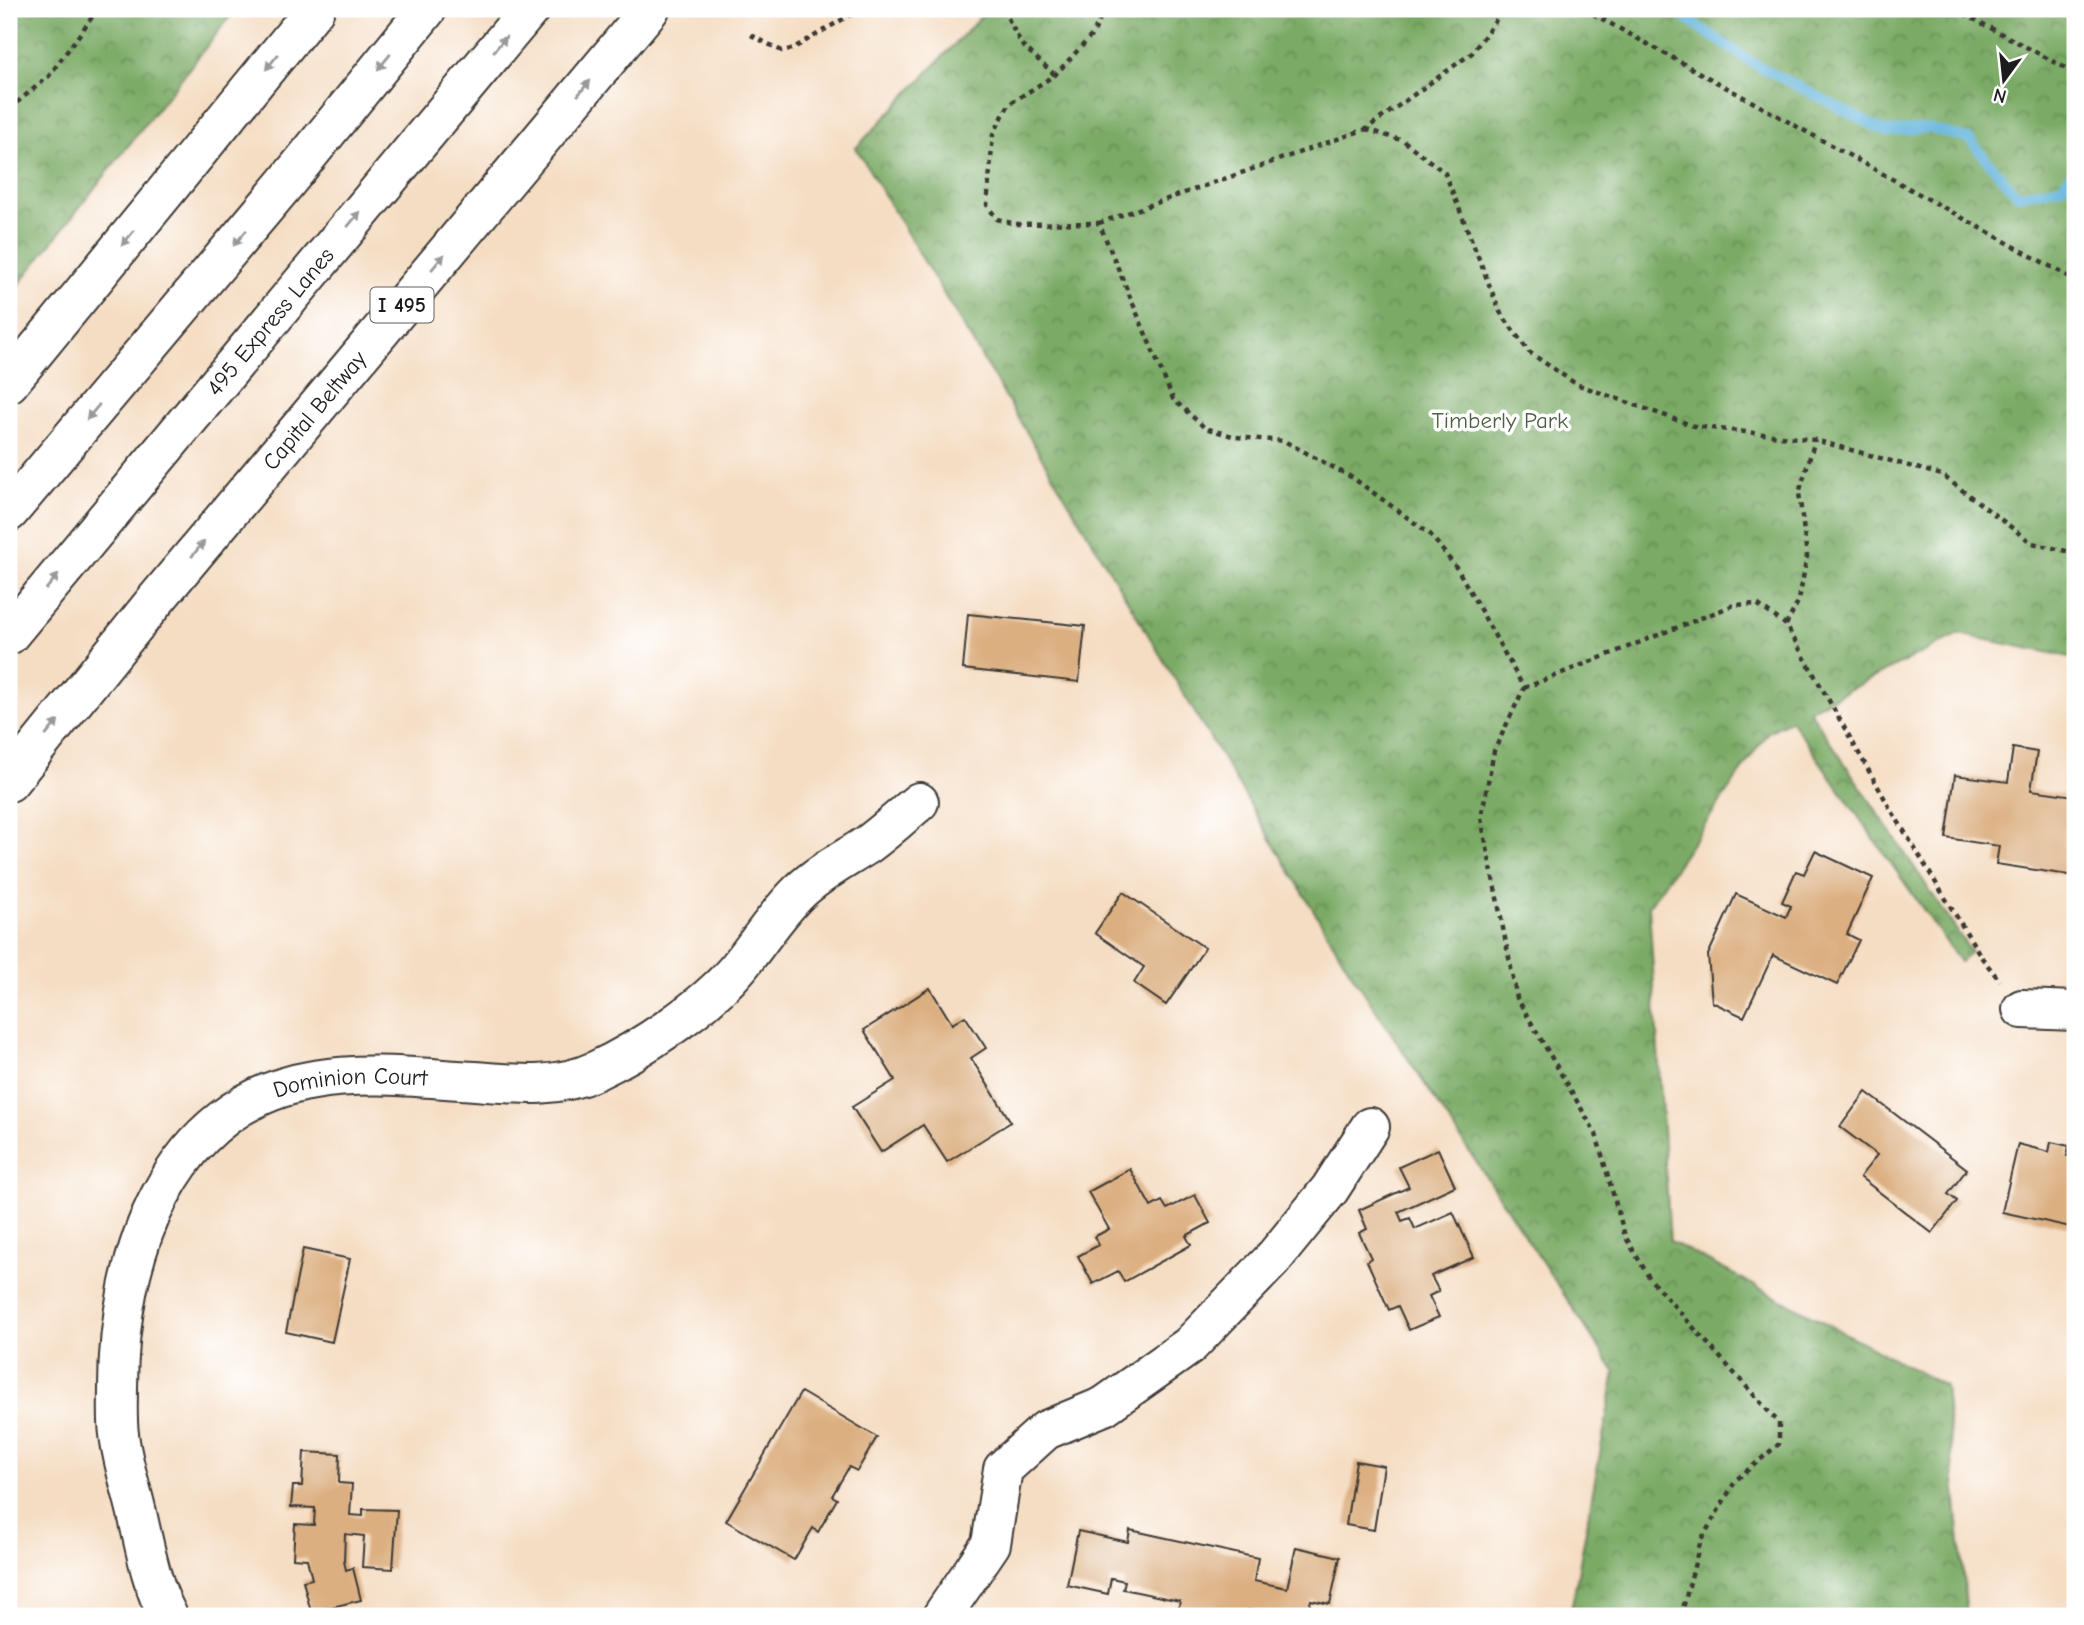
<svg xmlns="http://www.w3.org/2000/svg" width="2084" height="1625" font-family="'Comic Neue',sans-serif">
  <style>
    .forest { fill: url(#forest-crowns); stroke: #4b6340; stroke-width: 2 }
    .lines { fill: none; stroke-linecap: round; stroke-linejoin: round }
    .stream { stroke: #60b3db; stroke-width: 10 }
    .building { fill: #dbaf80 }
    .minor-casing { stroke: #3d3935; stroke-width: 42 }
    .highway-casing { stroke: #3d3935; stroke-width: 42 }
    .path { stroke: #3d3935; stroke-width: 4.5; stroke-dasharray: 5 5; stroke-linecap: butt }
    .minor { stroke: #fff; stroke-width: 38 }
    .highway { stroke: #fff; stroke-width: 38 }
    .oneway { fill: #999 }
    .labels { text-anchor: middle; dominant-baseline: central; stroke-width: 7; stroke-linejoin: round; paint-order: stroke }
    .shield { fill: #fff; stroke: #606060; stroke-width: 2 }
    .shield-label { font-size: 21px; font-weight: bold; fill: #1c1c1c }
    .street-label { font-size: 23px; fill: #1c1c1c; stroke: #fff }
    .park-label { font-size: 23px; fill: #4e603f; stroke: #fff }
  </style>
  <defs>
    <pattern id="forest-crowns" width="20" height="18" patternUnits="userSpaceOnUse" patternTransform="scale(1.75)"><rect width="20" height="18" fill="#7aaa65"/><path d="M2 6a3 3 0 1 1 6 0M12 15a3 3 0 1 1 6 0" fill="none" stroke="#638a52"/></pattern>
  </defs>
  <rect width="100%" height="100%" fill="#fff"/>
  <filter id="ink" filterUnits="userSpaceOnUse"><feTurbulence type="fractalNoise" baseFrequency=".0143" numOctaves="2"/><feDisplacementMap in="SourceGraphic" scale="14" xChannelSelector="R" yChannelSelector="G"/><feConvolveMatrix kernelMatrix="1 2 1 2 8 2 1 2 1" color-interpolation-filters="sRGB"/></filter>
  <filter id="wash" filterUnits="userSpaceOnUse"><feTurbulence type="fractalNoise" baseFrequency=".00686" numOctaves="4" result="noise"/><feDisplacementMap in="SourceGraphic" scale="28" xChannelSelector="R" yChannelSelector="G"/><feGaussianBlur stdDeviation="1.57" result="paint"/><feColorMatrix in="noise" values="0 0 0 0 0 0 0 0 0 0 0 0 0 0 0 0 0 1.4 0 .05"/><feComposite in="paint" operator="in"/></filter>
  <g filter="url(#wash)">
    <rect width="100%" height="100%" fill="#f5ddc3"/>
    <!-- forest -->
    <g class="forest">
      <path d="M9,9h227l-227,288z"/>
      <path d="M988,9h1087v649l-116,-24 -150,76 162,242 -11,10 -169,-242 -23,12 -119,174 21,335 275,145 22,230h-397l45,-244 -265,-401 -494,-823z"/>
    </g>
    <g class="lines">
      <!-- stream -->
      <path class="stream" d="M1671,9l80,53 135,70 42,-4 41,11 48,56 44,-8 14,-18"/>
    </g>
    <g id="blocks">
      <!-- building -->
      <g class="building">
        <path d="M968,614l117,12 -6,56 -116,-13z"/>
        <path d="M2013,748l24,4 -6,38 44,6v80l-79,-12 3,-18 -53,-8 9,-63 53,7z"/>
        <path d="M1815,851l58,27 -26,56 12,6 -22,45 -64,-30 -29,62 -32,-15 -4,-47 28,-61 50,23 5,-11 -9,-4 14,-31 8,3z"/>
        <path d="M1123,892l82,56 -39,57 -32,-22 10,-16 -49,-34z"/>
        <path d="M930,988l22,36 13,-8 21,32 -15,10 40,64 -64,40 -24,-37 -42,27 -29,-45 43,-27 -31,-50z"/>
        <path d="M1866,1092l101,77 -19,25 9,7 -25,32 -72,-56 17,-22 -37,-28z"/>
        <path d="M2051,1142l18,4 -2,10 8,2v70l-73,-16 16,-68 31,8z"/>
        <path d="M1438,1149l17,37 -57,26 4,9 8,-3 5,11 38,-17 21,45 -43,19 8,15 -10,5 10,21 -30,13 -11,-24 -9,4 -22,-49 4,-3 -12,-25 8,-4 -8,-19 50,-23 -10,-20z"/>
        <path d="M1130,1169l21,38 11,-6 5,8 28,-14 15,28 -24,13 5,9 -67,37 -6,-11 -25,13 -15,-28 21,-11 -5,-8 15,-8 -21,-37z"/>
        <path d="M303,1249l47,10 -18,83 -46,-10z"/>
        <path d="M801,1392l76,45 -20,34 -8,-4 -17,29 5,3 -19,33 -5,-4 -19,32 -68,-39z"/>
        <path d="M304,1452l36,2 -1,29 13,1 -2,31 13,1v-7l34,1 -4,59 -31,-2 2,-31 -19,-2 -1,27 2,9 7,-2 8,32 -50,12 -8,-31 9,-2 -5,-20 -14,-1 2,-34 19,1 1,-17 -24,-1 2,-21h9z"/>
        <path d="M1356,1461l28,5 -10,64 -28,-5z"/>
        <path d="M1130,1530l128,28 -4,23 33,7 9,-41 44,10 -10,47 -19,-4 -4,16h-29l-30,-6 -1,6h-70l3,-15 -57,-12 2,-8 -14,-3 -3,16 -41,-9 11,-54 50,11z"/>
      </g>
    </g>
  </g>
  <g filter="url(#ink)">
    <use href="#blocks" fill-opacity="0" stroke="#3d3935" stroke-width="2"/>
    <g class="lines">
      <defs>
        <g id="minor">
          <path d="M2022,1009l53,2"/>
          <path id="s1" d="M168,1616c-17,-32 -23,-68 -31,-103 -6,-26 -15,-52 -18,-79 -2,-15 -1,-31 -1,-47 0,-129 49,-283 196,-307 54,-9 107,-2 161,1 40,3 82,8 120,-10 45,-21 109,-63 142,-102 21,-25 39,-55 63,-78 20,-19 44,-31 67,-46 18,-13 35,-29 52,-43"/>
          <path d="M942,1616l49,-72 12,-75 43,-39 58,-24 85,-60 83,-86 58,-71 40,-62"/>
        </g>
        <g id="highway">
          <path d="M9,383l306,-374"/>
          <path d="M9,512l276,-328 142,-175"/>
          <path id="s2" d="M9,635l521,-626"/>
          <path id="s3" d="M9,782l145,-180 496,-593"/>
        </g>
      </defs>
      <!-- minor casing -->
      <use href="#minor" class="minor-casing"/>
      <!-- highway casing -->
      <use href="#highway" class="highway-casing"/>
      <!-- path -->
      <g class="path">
        <path d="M1003,9l19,36 33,30"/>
        <path d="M1105,9l-12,25 -38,41 -46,29 -16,31 -6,70 10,14 18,5 84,-1 74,176 32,29 31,9 48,4 69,37 77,56 28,36 66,118 -30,63 -13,67 36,180 79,136 29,102 25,43 129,144v21l-43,36 -35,60 -20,76"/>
        <path d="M1584,9l491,271"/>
        <path d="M1955,9l120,64"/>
        <path d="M751,35l31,16 10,-2 63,-37 15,-3"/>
        <path d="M9,109l40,-33 49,-67"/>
        <path d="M1366,129l38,12 41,32 55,139 29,40 47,32 118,42 121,14 127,35 90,68 43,10"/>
        <path d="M1099,223l267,-94 106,-76 32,-44"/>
        <path d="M1786,625l13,-25 8,-44 -8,-63 16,-53"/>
        <path d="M1524,688l210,-83 23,-1 29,21 104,183 92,150 18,23"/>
      </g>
      <!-- minor -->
      <use href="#minor" class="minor"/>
      <!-- highway -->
      <use href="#highway" class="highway"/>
    </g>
    <!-- one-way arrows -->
    <defs><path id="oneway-solid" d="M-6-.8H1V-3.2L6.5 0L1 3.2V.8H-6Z" transform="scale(1.75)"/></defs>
    <g class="oneway">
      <use href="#oneway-solid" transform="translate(500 44) rotate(-50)"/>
      <use href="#oneway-solid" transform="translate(272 62) rotate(129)"/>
      <use href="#oneway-solid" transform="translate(384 62) rotate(129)"/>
      <use href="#oneway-solid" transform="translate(584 88) rotate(-50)"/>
      <use href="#oneway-solid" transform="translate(354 219) rotate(-50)"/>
      <use href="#oneway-solid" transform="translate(128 238) rotate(129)"/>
      <use href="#oneway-solid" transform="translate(240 238) rotate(130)"/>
      <use href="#oneway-solid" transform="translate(438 262) rotate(-50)"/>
      <use href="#oneway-solid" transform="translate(93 412) rotate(130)"/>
      <use href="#oneway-solid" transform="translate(198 549) rotate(-50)"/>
      <use href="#oneway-solid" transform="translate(52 582) rotate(-50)"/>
      <use href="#oneway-solid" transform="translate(52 728) rotate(-51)"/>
    </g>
  </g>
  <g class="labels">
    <!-- shield labels -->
    <rect class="shield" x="370.5" y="287.5" width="63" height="35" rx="5"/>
    <g class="shield-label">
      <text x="402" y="305">I 495</text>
    </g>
    <!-- street labels -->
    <g class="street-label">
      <text stroke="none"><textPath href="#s2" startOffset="408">495 Express Lanes</textPath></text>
      <text stroke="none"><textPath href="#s3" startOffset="481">Capital Beltway</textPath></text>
      <text stroke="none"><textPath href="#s1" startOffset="670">Dominion Court</textPath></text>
    </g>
    <!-- park labels -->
    <g class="park-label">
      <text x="1500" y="420">Timberly Park</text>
    </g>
  </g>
  <!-- margin -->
  <rect width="2084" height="1625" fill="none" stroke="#fff" stroke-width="35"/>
  <!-- north arrow -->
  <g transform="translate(2004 80) rotate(195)" stroke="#ffffff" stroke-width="5" paint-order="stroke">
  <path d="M0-5L12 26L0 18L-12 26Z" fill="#1c1c1c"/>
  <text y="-10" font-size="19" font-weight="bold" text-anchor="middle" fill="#1c1c1c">N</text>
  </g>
</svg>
